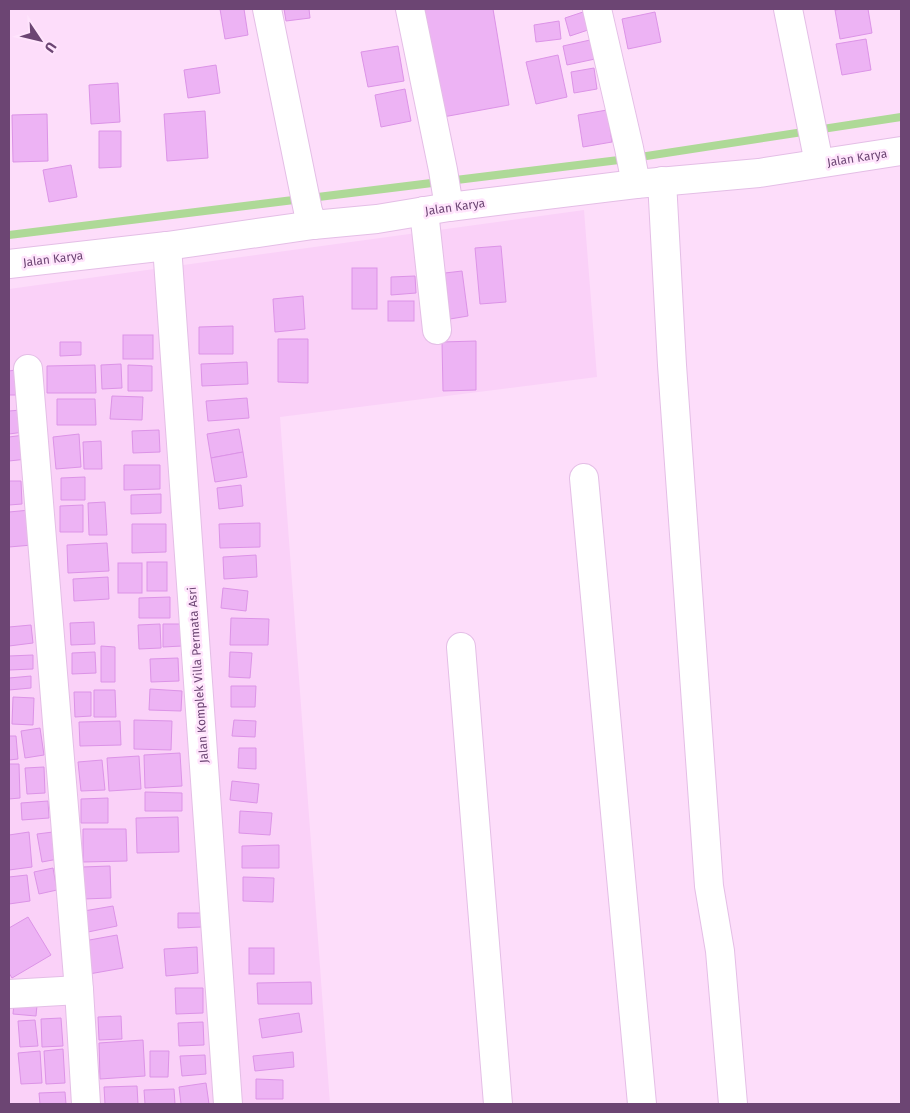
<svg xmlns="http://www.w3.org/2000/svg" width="910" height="1113" font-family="'Fira Sans',sans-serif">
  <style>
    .residential { fill: #fad1f8 }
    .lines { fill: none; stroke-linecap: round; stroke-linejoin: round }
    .stream { stroke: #aed997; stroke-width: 8 }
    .building { fill: #edb3f4; stroke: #dc93e7 }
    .minor-casing { stroke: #e4bee6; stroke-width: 30 }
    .minor { stroke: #fff; stroke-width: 28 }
    .labels { text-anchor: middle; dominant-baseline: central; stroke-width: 5; stroke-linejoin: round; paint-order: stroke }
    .street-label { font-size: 12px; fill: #6c4573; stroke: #ffe4fc }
  </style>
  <rect width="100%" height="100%" fill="#fdddfa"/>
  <!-- residential -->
  <path class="residential" d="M584,210l13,167 -317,40 50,687h-321v-815z"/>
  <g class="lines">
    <!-- stream -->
    <path class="stream" d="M9,235l618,-76 274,-42"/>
  </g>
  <!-- building -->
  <g class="building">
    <path d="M220,9h24l4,26 -23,4z"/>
    <path d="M284,9h25l1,9 -24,3z"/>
    <path d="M424,9h69l16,96 -66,12z"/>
    <path d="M842,9h26l4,24 -32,6 -5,-29z"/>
    <path d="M586,11l5,18 -21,7 -5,-18z"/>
    <path d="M655,12l6,30 -33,7 -6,-30z"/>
    <path d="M559,21l2,18 -25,3 -2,-17z"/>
    <path d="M866,39l5,31 -29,5 -6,-31z"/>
    <path d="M590,40l5,19 -28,6 -4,-19z"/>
    <path d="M398,46l6,35 -36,6 -7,-35z"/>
    <path d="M558,55l9,42 -31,7 -10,-42z"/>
    <path d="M216,65l4,28 -32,5 -4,-28z"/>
    <path d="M594,68l3,21 -23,4 -3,-21z"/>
    <path d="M118,83l2,39 -29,2 -2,-39z"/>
    <path d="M405,89l6,32 -30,6 -6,-32z"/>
    <path d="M607,110l5,32 -29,5 -5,-32z"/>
    <path d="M205,111l3,47 -41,3 -3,-47z"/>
    <path d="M47,114l1,47 -35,1 -1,-47z"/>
    <path d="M99,131h22v36l-22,1z"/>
    <path d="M71,165l6,32 -28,5 -6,-32z"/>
    <path d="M501,246l5,56 -26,2 -5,-56z"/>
    <rect x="352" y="268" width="25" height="41"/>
    <path d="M462,271l6,45 -18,3 -5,-46z"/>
    <path d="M415,276l1,17 -25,2v-18z"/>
    <path d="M303,296l2,33 -30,3 -2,-33z"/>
    <rect x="388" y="301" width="26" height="20"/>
    <path d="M233,326v28h-34v-27z"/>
    <rect x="123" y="335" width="30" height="24"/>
    <path d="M278,339h30v44l-30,-1z"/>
    <path d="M476,341v49l-33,1 -1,-49z"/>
    <path d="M60,342h21v13l-21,1z"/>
    <path d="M247,362l1,22 -46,2 -1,-22z"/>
    <path d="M121,364l1,24 -20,1 -1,-24z"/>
    <path d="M95,365l1,28h-49v-27z"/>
    <path d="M128,365l24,1v25h-24z"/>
    <path d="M15,370l2,25h-8v-24z"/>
    <path d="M112,396l31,1 -1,23 -32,-1z"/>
    <path d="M247,398l2,20 -41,3 -2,-20z"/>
    <path d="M57,399h38l1,26h-39z"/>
    <path d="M21,410l3,22 -15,2v-23z"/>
    <path d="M239,429l4,23 -32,6 -4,-24z"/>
    <path d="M159,430l1,22 -27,1 -1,-22z"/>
    <path d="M79,434l2,33 -25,2 -3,-32z"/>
    <path d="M24,435l3,24 -18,2v-24z"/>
    <path d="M101,441l1,28h-18l-1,-27z"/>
    <path d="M243,452l4,25 -32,5 -4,-24z"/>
    <path d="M124,465h36v24l-36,1z"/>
    <path d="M85,477v23h-24v-22z"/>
    <path d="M9,481h12l1,23 -13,1z"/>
    <path d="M241,485l2,21 -24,3 -2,-21z"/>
    <path d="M161,494v19l-30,1v-19z"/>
    <path d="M105,502l2,33h-18l-1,-32z"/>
    <path d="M83,505v27h-23v-26z"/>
    <path d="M30,510l2,35 -23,2v-35z"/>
    <path d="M260,523v24l-40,1 -1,-24z"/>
    <path d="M132,524h34v28l-34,1z"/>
    <path d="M107,543l2,28 -41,2 -1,-28z"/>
    <path d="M256,555l1,22 -33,2 -1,-22z"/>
    <rect x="147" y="562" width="20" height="29"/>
    <rect x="118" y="563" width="24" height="30"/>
    <path d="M108,577l1,22 -35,2 -1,-22z"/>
    <path d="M223,588l25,3 -2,20 -25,-3z"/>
    <path d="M170,597v21h-31v-20z"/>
    <path d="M231,618l38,1 -1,26h-38z"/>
    <path d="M94,622l1,22 -24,1 -1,-22z"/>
    <path d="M160,624l1,24 -22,1 -1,-24z"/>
    <path d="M163,624h19v22l-19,1z"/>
    <path d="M31,625l2,18 -24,3v-19z"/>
    <path d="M101,646l14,1v35h-14z"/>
    <path d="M95,652l1,21 -24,1v-21z"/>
    <path d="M230,652l22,1 -2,25 -21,-1z"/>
    <path d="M33,655v14l-24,1v-14z"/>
    <path d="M178,658l1,23 -28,1 -1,-23z"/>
    <path d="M31,676v12l-22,2v-12z"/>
    <path d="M231,686h25l-1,21h-24z"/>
    <path d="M150,689l32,2 -1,20 -32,-1z"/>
    <path d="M94,690h21l1,27h-22z"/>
    <path d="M74,692h17v24l-16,1z"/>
    <path d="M13,697l21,1 -1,27 -21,-1z"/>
    <path d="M134,720l38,1 -1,29 -37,-1z"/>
    <path d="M234,720l22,1 -1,16 -23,-1z"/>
    <path d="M120,721l1,24 -41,1 -1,-24z"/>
    <path d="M40,728l4,27 -19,3 -4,-27z"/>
    <path d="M9,736h7l2,23 -9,1z"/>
    <path d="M239,748h17v21l-18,-1z"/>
    <path d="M180,753l2,33 -37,2 -1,-33z"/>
    <path d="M139,756l2,33 -32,2 -2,-33z"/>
    <path d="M102,760l3,30 -24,1 -3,-29z"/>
    <path d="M9,764h10l1,34 -11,1z"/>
    <path d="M44,767l1,26 -18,1 -2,-26z"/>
    <path d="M232,781l27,3 -2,19 -27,-3z"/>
    <path d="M145,792l37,1v18h-37z"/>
    <path d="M108,798v25h-27v-24z"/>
    <path d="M48,801l1,17 -27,2 -1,-17z"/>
    <path d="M240,811l32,2 -2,22 -31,-2z"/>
    <path d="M178,817l1,35 -42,1 -1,-35z"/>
    <path d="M83,829h43l1,32 -44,1z"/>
    <path d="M29,832l3,35 -23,3v-35z"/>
    <path d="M53,832l5,27 -16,3 -5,-28z"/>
    <path d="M279,845v23h-37v-22z"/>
    <path d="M110,866l1,32 -28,1 -1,-32z"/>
    <path d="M53,868l4,22 -18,4 -5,-22z"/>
    <path d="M27,875l3,26 -21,3v-27z"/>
    <path d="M243,877l31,1 -1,24 -30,-1z"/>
    <path d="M113,906l4,20 -29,6 -4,-21z"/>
    <path d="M178,913h24v14l-24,1z"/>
    <path d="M28,917l23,38 -39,23 -3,-5v-45z"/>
    <path d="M117,935l6,33 -34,6 -5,-33z"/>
    <path d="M197,947l1,26 -32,3 -2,-27z"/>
    <rect x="249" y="948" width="25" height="26"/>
    <path d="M311,982l1,22h-54l-1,-21z"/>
    <path d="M175,988h28v25l-27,1z"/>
    <path d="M14,1003l23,2 -1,11 -23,-2z"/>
    <path d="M299,1013l3,19 -40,6 -3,-19z"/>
    <path d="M121,1016l1,23 -23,1 -1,-23z"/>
    <path d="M61,1018l2,28 -21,1 -1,-28z"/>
    <path d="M35,1020l3,26 -18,1 -2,-26z"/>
    <path d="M203,1022l1,23 -25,1 -1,-23z"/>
    <path d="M143,1040l2,36 -45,3 -1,-36z"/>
    <path d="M63,1049l2,34 -19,1 -2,-33z"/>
    <path d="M40,1051l2,32 -21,1 -3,-31z"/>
    <path d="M150,1051h19l-1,26h-18z"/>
    <path d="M293,1052l1,15 -39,4 -2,-15z"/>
    <path d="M205,1055l1,19 -24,2 -2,-20z"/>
    <path d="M256,1079l27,1v19h-27z"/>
    <path d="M206,1083l3,21h-28l-2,-17z"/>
    <path d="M137,1086l1,18h-33l-1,-17z"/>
    <path d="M174,1089l1,15h-30l-1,-14z"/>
    <path d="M65,1092l1,12h-26l-1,-11z"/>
  </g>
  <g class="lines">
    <defs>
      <g id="minor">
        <path d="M267,9l41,202 5,14"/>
        <path d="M410,9l33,161 6,37"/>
        <path d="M597,9l32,139 7,36"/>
        <path d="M788,9l31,154"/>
        <path d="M662,181l10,184 37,521 11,65 13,153"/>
        <path d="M424,211l13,119"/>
        <path d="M167,246l61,858"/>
        <path d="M9,264l158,-18 146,-21 64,-6 72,-12 187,-23 123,-11 142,-22"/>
        <path d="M28,369l51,621 7,114"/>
        <path d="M584,478l58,626"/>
        <path d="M461,647l37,457"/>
        <path d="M9,994l70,-4"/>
      </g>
    </defs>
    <!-- minor casing -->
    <use href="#minor" class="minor-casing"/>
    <!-- minor -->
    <use href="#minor" class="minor"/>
  </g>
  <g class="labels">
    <!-- street labels -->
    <g class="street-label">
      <text transform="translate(857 158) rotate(-9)">Jalan Karya</text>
      <text transform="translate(455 207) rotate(-8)">Jalan Karya</text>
      <text transform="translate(53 259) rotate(-7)">Jalan Karya</text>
      <text transform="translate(198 675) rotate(-94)">Jalan Komplek Villa Permata Asri</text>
    </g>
  </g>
  <!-- border -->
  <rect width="910" height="1113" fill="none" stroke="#6c4573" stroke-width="20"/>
  <!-- north arrow -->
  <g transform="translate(40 40) rotate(125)" stroke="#ffe4fc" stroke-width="4" paint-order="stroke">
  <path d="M0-4L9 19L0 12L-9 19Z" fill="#6c4573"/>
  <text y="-8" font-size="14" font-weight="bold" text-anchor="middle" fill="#6c4573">U</text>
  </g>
</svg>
